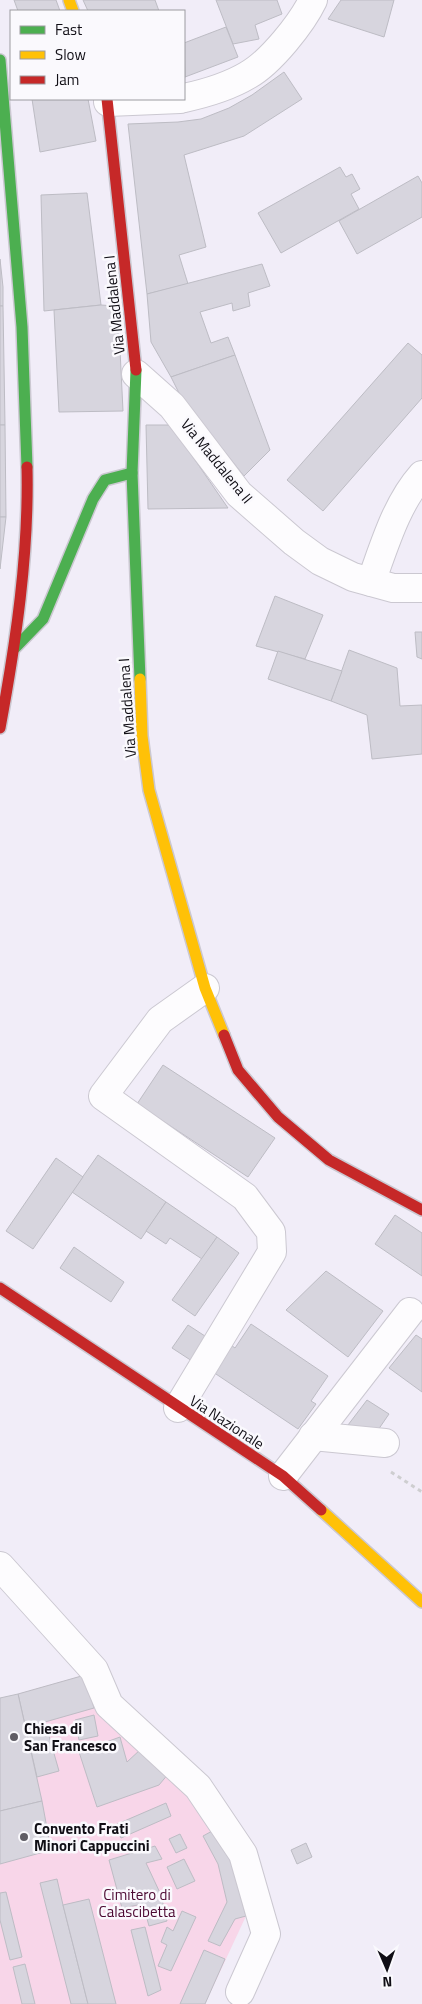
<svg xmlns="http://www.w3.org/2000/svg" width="422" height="2004" font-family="'Titillium Web',sans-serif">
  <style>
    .green { fill: #f8d6e9 }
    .building { fill: #d7d5de; stroke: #bdbcc4 }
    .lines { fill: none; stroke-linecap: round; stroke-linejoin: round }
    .street-casing { stroke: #cbc8d1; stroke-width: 30 }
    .fast-casing { stroke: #cbc8d1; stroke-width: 14 }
    .slow-casing { stroke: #cbc8d1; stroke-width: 14 }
    .jam-casing { stroke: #cbc8d1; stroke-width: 14 }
    .path { stroke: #ceced0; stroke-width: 3; stroke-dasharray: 4 4; stroke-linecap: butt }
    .street { stroke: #fdfcfe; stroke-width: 28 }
    .fast { stroke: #4caf50; stroke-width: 11 }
    .slow { stroke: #ffc107; stroke-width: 11 }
    .jam { stroke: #c62828; stroke-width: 11 }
    .poi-dot { fill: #5f5c64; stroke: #faf9fd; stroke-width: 2 }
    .labels { text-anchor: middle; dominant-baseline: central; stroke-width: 5; stroke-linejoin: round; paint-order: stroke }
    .street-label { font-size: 15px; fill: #100e15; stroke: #faf9fd }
    .poi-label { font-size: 15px; font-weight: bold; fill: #100e15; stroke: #faf9fd; text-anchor: start }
    .park-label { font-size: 15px; fill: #4c0831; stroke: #faf9fd }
  </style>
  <rect width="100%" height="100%" fill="#f1edf8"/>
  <!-- green -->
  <path class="green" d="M85,1675l9,33 7,8 92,76 38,68 15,56 -41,88h-205v-140l51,-15 -33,-155z"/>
  <!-- building -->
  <g class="building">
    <path d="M14,0h42l4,11h-42z"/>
    <path d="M83,0h72l4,11h-71z"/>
    <path d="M216,0h61l5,14 -27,11 4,14 -26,5z"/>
    <path d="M341,0h53l-10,37 -56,-18z"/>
    <path d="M226,27l12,30 -53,20 -1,-34z"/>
    <path d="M284,72l18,27 -58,37 -60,19 22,92 -27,8 9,29 -41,10 -19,-170 50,-2 23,-3 28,-11 23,-13z"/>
    <path d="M32,99h56l8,42 -56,11z"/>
    <path d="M340,167l6,10 6,-3 8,15 -9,5 8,15 -78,44 -23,-40z"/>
    <path d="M418,176l4,7v34l-65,37 -18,-33z"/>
    <path d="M87,193l14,112 -57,6 -3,-116z"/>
    <path d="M0,259l3,28v19h-3z"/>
    <path d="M262,264l8,22 -22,7 2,13 -17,5 -1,-8 -32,9 11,31 17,-6 7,18 -64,22 -20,-35 -4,-48z"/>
    <path d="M101,305l14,1 5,44 3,61 -64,1 -5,-102z"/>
    <path d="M0,306h3l2,119h-5z"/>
    <path d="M408,343l14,12v43l-99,113 -36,-31z"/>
    <path d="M235,355l35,95 -26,26 -63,-79 -10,-20z"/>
    <path d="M0,425h5l1,92h-6z"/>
    <path d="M146,425h25l57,83 -80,1z"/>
    <path d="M0,517h6l-6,52z"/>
    <path d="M275,596l48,19 -18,44 -49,-13z"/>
    <path d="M415,632h7v27l-5,-2z"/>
    <path d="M349,650l48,18 3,38 22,-1v49l-50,5 -5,-44 -36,-14z"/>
    <path d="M278,651l64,20 -11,30 -63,-22z"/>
    <path d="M163,1065l112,73 -27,39 -111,-73z"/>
    <path d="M98,1155l68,47 -25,37 -69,-47z"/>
    <path d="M56,1158l27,19 -50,72 -27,-18z"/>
    <path d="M166,1202l51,35 -15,22 -32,-21 -4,6 -20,-13z"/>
    <path d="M395,1215l27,18v43l-47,-32z"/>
    <path d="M217,1237l22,16 -44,63 -23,-16z"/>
    <path d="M74,1247l50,35 -13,20 -51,-34z"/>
    <path d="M326,1271l57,40 -35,46 -62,-47z"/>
    <path d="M251,1324l77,52 -17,25 5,3 -18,25 -88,-59 18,-27 7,5z"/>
    <path d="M188,1325l20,13 -16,23 -20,-13z"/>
    <path d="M416,1335l6,4v53l-33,-24z"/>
    <path d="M367,1400l22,14 -11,16 -30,-5z"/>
    <path d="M85,1675l9,33 -49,14 14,49 -22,6 -19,-83z"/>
    <path d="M18,1694l24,107 -42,10v-113z"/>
    <path d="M94,1715l4,21 -19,4 -4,-20z"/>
    <path d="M120,1737l7,25 14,-13 28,24 -10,12 -62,22 -18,-55z"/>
    <path d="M42,1801l9,49 -51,14v-53z"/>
    <path d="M166,1803l5,13 -50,22 -6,-13z"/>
    <path d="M214,1830l17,30 15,56 -11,3 -15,27 -12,-5 19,-39 -9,-38 -15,-28z"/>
    <path d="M180,1834l7,14 -11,5 -7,-14z"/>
    <path d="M306,1843l6,14 -15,7 -6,-14z"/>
    <path d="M155,1846l7,13 -16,4 15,32 6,26 -18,5 -6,-22 -21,4 -13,-48z"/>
    <path d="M184,1859l11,22 -18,8 -10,-22z"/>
    <path d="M57,1879l6,26 25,99h-17l-31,-121z"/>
    <path d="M6,1892l16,65 -12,3 -10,-40v-27z"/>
    <path d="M89,1899l27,105h-28l-25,-99z"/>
    <path d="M182,1911l14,6 -25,54 -13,-5 9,-21 -6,-3 6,-15 6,4z"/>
    <path d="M145,1927l16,63 -13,6 -17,-66z"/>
    <path d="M204,1950l21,9 -20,45h-25z"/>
    <path d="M25,1964l10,40h-13l-9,-37z"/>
  </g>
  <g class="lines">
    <defs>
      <g id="street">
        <path d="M184,98c23,-5 44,-11 64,-23 23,-13 54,-52 65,-75"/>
        <path d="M108,102l72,-3"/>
        <path d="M136,374l36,32 67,88 55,48 26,19 33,16 40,11h29"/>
        <path d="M371,582c13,-35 25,-78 51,-107"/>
        <path d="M178,1408l94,-156 -1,-20 -26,-35 -142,-101 57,-76 45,-32"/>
        <path d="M313,1436l72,7"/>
        <path d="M283,1476l127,-164"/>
        <path d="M0,1566l94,104 15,35 89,82 45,67 23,80 -26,58"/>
      </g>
      <g id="fast">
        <path d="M0,60l22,267 5,140"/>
        <path d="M136,370l-4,103 8,206"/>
        <path d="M15,648l28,-29 50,-120 12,-19 27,-7"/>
      </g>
      <g id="slow">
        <path d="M69,0l4,11"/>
        <path d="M140,679l2,57 7,54 56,198 19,47"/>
        <path d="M321,1510l101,92"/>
      </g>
      <g id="jam">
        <path d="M107,99l29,271"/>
        <path d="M0,728c16,-86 29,-174 27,-261"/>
        <path d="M224,1035l14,35 40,47 51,43 93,50"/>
        <path d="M0,1288l283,188 38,34"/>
      </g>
    </defs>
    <!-- street casing -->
    <use href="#street" class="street-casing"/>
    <!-- fast casing -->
    <use href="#fast" class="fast-casing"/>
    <!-- slow casing -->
    <use href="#slow" class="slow-casing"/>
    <!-- jam casing -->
    <use href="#jam" class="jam-casing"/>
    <!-- path -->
    <path class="path" d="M391,1472l31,20"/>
    <!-- street -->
    <use href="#street" class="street"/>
    <!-- fast -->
    <use href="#fast" class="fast"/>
    <!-- slow -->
    <use href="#slow" class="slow"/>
    <!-- jam -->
    <use href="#jam" class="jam"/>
  </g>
  <!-- markers -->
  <g class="poi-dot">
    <circle cx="14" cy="1737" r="5"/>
    <circle cx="24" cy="1837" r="5"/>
  </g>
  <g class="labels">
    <!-- street labels -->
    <g class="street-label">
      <text transform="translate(114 305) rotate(-96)">Via Maddalena I</text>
      <text transform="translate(217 461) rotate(51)">Via Maddalena II</text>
      <text transform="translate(127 708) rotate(-94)">Via Maddalena I</text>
      <text transform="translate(227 1422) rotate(33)">Via Nazionale</text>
    </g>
    <!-- poi labels -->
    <g class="poi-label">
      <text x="24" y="1728">Chiesa di<tspan x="24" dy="17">San Francesco</tspan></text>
      <text x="34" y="1828">Convento Frati<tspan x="34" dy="17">Minori Cappuccini</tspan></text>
    </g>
    <!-- park labels -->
    <g class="park-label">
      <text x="137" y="1894">Cimitero di<tspan x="137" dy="17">Calascibetta</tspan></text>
    </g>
  </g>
  <!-- legend -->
  <rect x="10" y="10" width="175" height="90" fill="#faf9fd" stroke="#9c9ba0"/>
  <rect x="20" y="26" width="25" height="8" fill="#4caf50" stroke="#9c9ba0"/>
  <text x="55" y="35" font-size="15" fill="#100e15">Fast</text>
  <rect x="20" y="51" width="25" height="8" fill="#ffc107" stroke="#9c9ba0"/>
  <text x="55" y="60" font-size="15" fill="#100e15">Slow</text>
  <rect x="20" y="76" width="25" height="8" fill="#c62828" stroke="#9c9ba0"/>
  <text x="55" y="85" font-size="15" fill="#100e15">Jam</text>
  <!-- north arrow -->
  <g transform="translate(387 1969) rotate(178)" stroke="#faf9fd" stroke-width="4" paint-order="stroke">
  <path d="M0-4L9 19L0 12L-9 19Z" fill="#100e15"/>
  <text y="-8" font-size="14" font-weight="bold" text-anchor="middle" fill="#100e15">N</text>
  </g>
</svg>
